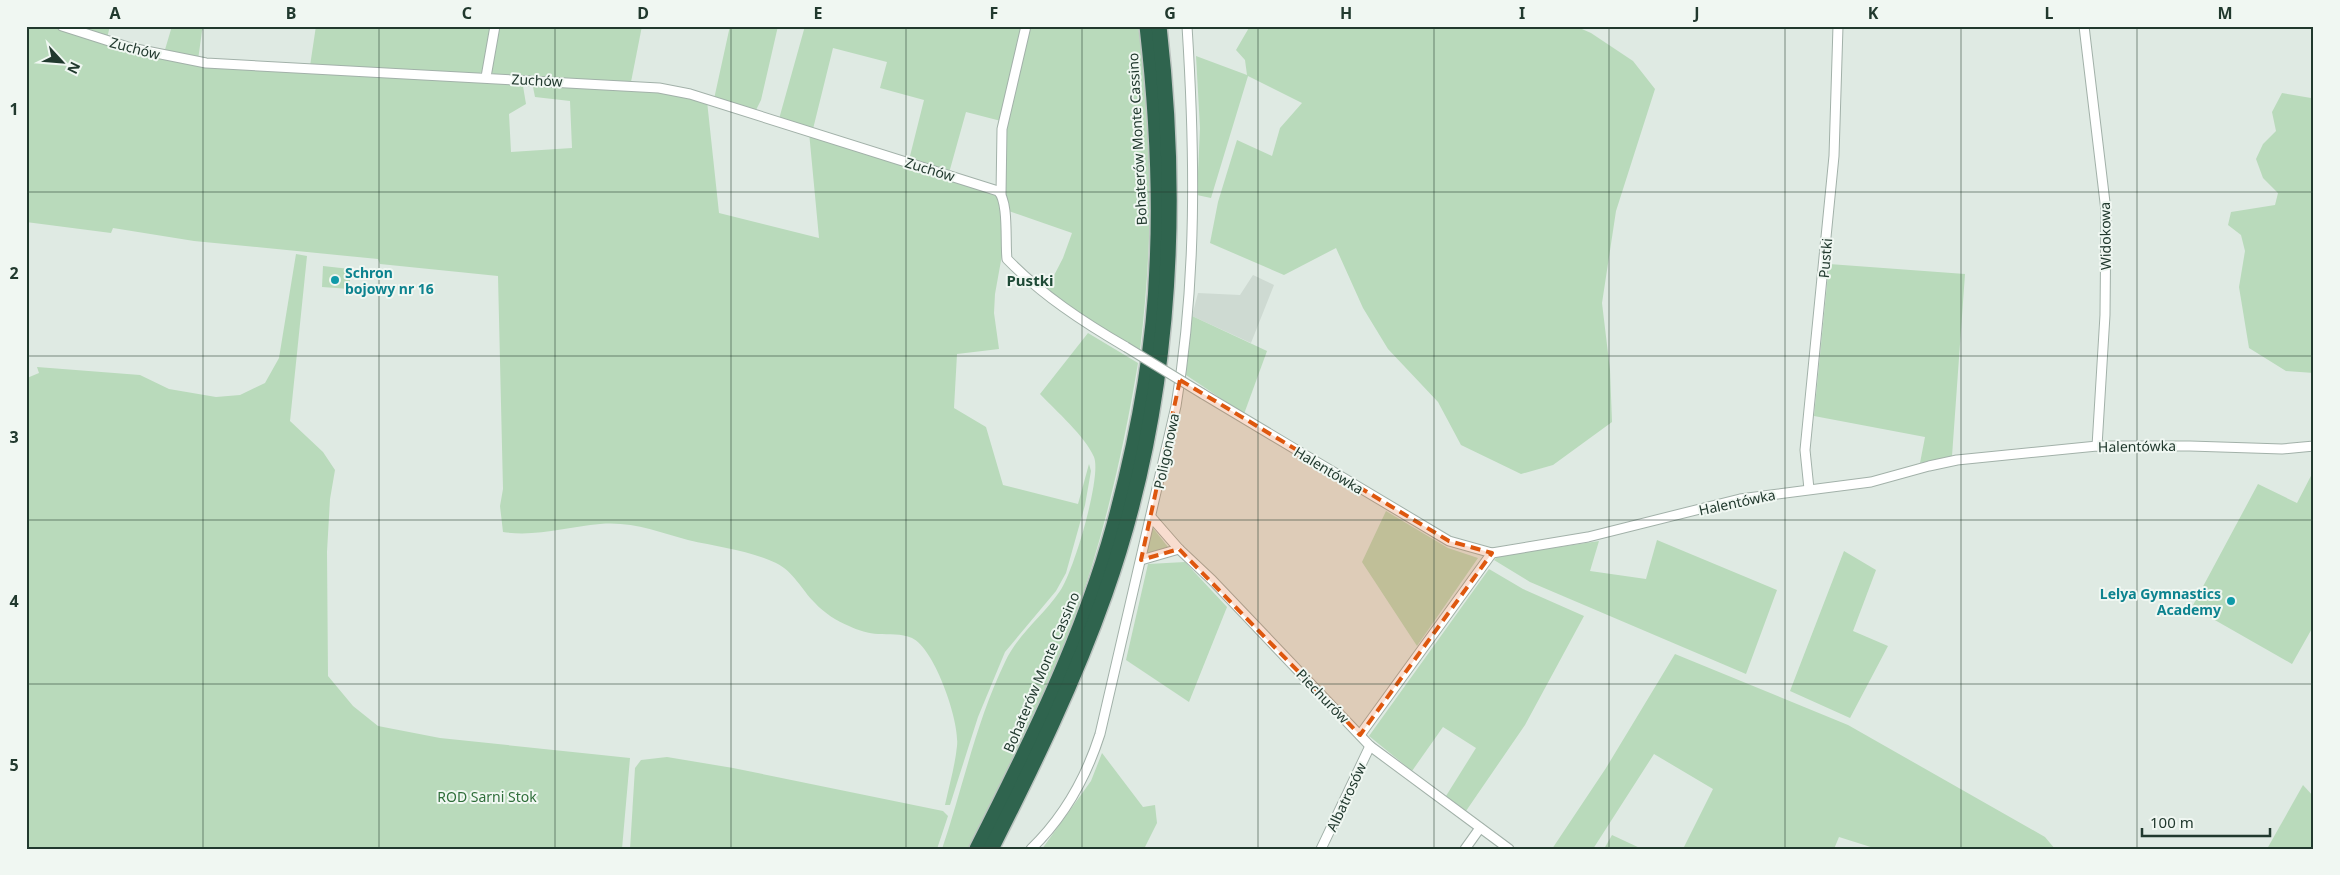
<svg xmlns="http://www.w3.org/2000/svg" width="2340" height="875" font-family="'Noto Sans',sans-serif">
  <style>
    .built { fill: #cedad2 }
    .green { fill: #b9dabb }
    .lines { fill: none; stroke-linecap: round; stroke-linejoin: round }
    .minor-casing { stroke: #a2b1a9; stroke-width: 11 }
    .motorway-casing { stroke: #bcc4c0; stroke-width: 18 }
    .minor { stroke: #fff; stroke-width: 9 }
    .motorway { stroke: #2f644e; stroke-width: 15 }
    .minor-bridge-casing { stroke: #a2b1a9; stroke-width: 11; stroke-linecap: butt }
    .minor-bridge { stroke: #fff; stroke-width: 9 }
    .marked { fill: #de570e; fill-opacity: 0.2; stroke: #de570e; stroke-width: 4; stroke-dasharray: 10 6; stroke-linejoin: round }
    .grid { fill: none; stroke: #21392e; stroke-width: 1; stroke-opacity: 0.55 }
    .culture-dot { fill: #0f9aa8; stroke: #f0f7f2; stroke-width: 2 }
    .labels { text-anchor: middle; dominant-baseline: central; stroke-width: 4; stroke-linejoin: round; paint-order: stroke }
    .street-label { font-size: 14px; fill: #21392e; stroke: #f0f7f2 }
    .culture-label { font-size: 14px; font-weight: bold; fill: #0d838f; stroke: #f0f7f2; text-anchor: start }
    .park-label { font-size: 14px; fill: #2e6e39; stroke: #f0f7f2 }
    .neighbourhood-label { font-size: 15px; font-weight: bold; fill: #1e4a36; stroke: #f0f7f2 }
    .neatline { fill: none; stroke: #21392e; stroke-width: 2 }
    .grid-label { font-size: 16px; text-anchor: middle; font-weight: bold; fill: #21392e }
  </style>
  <rect width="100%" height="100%" fill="#dfeae3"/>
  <!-- built -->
  <path class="built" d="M1253,275l21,10 -23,58 -59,-27 6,-23 42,2z"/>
  <!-- green -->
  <g class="green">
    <path d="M26,26h28l100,31 322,23c10,4 31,2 44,2l3,4 3,18 -17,10 2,38 61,-4 -2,-47 -35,-4 -2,-10 2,-3 125,6 47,11 12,112 100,25 -10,-106 188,62 4,15 1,46 -7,39 -1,19 5,36 -42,5 -3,54 32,19 17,58 75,19 11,-40 2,7 -6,34 -19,68 -10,18 -51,61 -27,65 -28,88h-5c4,-19 10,-39 12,-59 3,-24 -22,-97 -45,-108 -11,-5 -23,-3 -34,-4 -8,0 -21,-4 -29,-8 -12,-5 -25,-13 -34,-23 -14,-14 -21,-31 -39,-40 -28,-13 -58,-16 -88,-23 -29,-8 -57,-19 -88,-16 -33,3 -64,13 -97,8l-3,-26 3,-17 -5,-213 -118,-12 -2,-5 -184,-18 -81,-13 -2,5 -85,-11z"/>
    <path d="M70,26h40l-3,12z"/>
    <path d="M172,26h33l-3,5 -4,29 -34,-7z"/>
    <path d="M316,26h177l-8,40 -3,6 -5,2 -130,-5 -37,-3z"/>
    <path d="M498,26h144l-11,56 -136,-7 -4,-3z"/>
    <path d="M730,26h48l-17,74 -5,10 -42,-11z"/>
    <path d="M805,26h218l-22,95 -35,-9 -17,61 -40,-13 15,-60 -44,-12 7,-26 -54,-14 -20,81 -34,-10z"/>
    <path d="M1027,26h111c16,107 15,217 2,324l-53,-30 -41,-29 17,-33 9,-25 -66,-23 -4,-70z"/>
    <path d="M1250,26h325l16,7 42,28 22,28 -39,122 -14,92 8,67 2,52 -59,43 -32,9 -60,-29 -23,-43 -50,-53 -25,-41 -27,-60 -52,27 -74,-32 8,-41 19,-62 35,16 8,-28 22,-25 -54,-27 -37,122 -14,-3 3,-67 -4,-72 51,19 -2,-15 -9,-10z"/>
    <path d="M2282,93l29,5 3,-3v278l-28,-2 -37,-23 -10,-61 6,-36 -4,-16 -13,-10 3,-13 44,-7 3,-12 -15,-15 -7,-19 7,-15 13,-13 -4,-19z"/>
    <path d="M296,254l11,2 -17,165 33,31 12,18 -5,29 -3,53 1,124 25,30 25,20 62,12 190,20 -8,91h-596v-481l3,5 -2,5 12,-5 -2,-6 103,8 29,14 47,8 24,-2 25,-12 14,-25z"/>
    <path d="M1829,264l136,10 -13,182 -32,7 5,-26 -111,-21z"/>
    <path d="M323,266l27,3v20l-28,-2z"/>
    <path d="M1192,316l75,35 -23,63 -58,-39z"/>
    <path d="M1088,333l50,30c-15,90 -35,177 -66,263 -29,77 -67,150 -104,223h-26c21,-62 34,-127 63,-187 13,-28 38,-46 55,-71 13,-18 42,-114 34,-134 -9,-21 -38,-46 -54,-63z"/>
    <path d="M2314,470v155l-22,39 -100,-57 66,-123 39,19z"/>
    <path d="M1386,511l62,37 30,10 -61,88 -55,-84z"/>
    <path d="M1153,528l15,19 -19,6 -2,-2z"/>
    <path d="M1657,540l120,50 -31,84 -216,-92 -36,-22 4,-4 101,-15 -9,30 56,8z"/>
    <path d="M1844,551l32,19 -23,61 35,15 -38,72 -60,-27z"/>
    <path d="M1185,562l42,45 -38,95 -63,-42 22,-96z"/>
    <path d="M1489,569l34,20 61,27 -59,109 -59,86 -20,-15 30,-48 -33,-21 -31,44 -43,-35z"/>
    <path d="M1675,654l173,71 197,112 10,12h-178l-38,-12 -5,12h-151l30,-60 -59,-35 -61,95h-41l54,-81z"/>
    <path d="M1102,753l41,54 12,-2 2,18 -13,26h-102l49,-68z"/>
    <path d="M667,757l66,11 210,43 5,5 -11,33h-307l5,-81 6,-8z"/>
    <path d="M2303,785l11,12v52h-47z"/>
    <path d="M1612,835l30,14h-38z"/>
  </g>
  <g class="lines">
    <defs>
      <g id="minor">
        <path d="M62,26l69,22 75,15 453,25 31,6 308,97c11,10 7,52 9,68 35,36 76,63 119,88"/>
        <path d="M2084,26l22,185 -1,104 -8,131"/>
        <path d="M486,77l9,-51"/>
        <path d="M1001,194l1,-65 24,-103"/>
        <path d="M1203,394l246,147 43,12 96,-16 152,-38 131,-17 58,-16 28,-6 140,-14h93l92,3 32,-3"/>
        <path d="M1809,489l-4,-39 29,-294 4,-130"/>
        <path d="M1151,517l28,32 33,31 158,166 139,103"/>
        <path d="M1141,560l38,-11"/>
        <path d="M1360,735l132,-182"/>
        <path d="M1031,849c34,-33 55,-71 69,-115l76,-328c21,-126 19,-253 11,-380"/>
        <path d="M1321,849l49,-103"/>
        <path d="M1465,849l15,-21"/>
      </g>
      <g id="motorway">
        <path d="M977,849c53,-105 106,-211 137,-324 22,-81 40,-175 43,-259 4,-80 -1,-160 -10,-240"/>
        <path d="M991,849c42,-83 83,-167 114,-255 65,-184 76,-375 54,-568"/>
      </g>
    </defs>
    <!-- minor casing -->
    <use href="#minor" class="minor-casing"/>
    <!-- motorway casing -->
    <use href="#motorway" class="motorway-casing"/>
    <!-- minor -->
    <use href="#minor" class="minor"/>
    <!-- motorway -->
    <use href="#motorway" class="motorway"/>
    <defs>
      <path id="minor-bridge" d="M1126,347l77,47"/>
    </defs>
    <!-- minor-bridge casing -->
    <use href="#minor-bridge" class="minor-bridge-casing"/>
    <!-- minor-bridge -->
    <use href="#minor-bridge" class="minor-bridge"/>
  </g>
  <!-- marked area -->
  <path class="marked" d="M1180,380l269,161 43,12 -132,182 -181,-186 -38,11z"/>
  <!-- grid -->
  <path class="grid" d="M203,26v823M379,26v823M555,26v823M731,26v823M906,26v823M1082,26v823M1258,26v823M1434,26v823M1609,26v823M1785,26v823M1961,26v823M2137,26v823M26,192h2288M26,356h2288M26,520h2288M26,684h2288"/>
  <!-- markers -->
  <g class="culture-dot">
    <circle cx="335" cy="280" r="5"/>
    <circle cx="2231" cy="601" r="5"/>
  </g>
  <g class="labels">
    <!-- street labels -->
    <g class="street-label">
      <text transform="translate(135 48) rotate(15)">Zuchów</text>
      <text transform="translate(537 80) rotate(3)">Zuchów</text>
      <text transform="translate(1137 139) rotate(-93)">Bohaterów Monte Cassino</text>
      <text transform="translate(930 169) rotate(17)">Zuchów</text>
      <text transform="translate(2105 236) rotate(-91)">Widokowa</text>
      <text transform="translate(1825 258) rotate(-85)">Pustki</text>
      <text transform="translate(2137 446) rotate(-1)">Halentówka</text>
      <text transform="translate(1166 451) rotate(-78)">Poligonowa</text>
      <text transform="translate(1329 470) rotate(31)">Halentówka</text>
      <text transform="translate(1737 502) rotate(-12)">Halentówka</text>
      <text transform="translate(1041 672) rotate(-67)">Bohaterów Monte Cassino</text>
      <text transform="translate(1323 696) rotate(46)">Piechurów</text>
      <text transform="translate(1346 797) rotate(-65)">Albatrosów</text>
    </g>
    <!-- culture labels -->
    <g class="culture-label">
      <text x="345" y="272">Schron<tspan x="345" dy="16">bojowy nr 16</tspan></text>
      <text x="2221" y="593" text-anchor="end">Lelya Gymnastics<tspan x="2221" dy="16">Academy</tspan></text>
    </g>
    <!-- park labels -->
    <g class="park-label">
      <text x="487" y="796">ROD Sarni Stok</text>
    </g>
    <!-- neighbourhood labels -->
    <g class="neighbourhood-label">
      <text x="1030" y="280">Pustki</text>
    </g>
  </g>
  <!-- border -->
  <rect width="2340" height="875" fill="none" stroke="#f0f7f2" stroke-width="55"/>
  <!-- north arrow -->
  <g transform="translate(62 62) rotate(116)" stroke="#f0f7f2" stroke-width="4" paint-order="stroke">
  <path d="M0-4L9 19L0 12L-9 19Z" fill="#21392e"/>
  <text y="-8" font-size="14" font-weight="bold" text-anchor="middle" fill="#21392e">N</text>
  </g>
  <!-- scale -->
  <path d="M2142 828v8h128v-8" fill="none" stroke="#21392e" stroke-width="2.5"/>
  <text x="2150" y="828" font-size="15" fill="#21392e" stroke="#f0f7f2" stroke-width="4" paint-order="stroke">100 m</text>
  <rect x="28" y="28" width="2284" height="820" class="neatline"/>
  <g class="grid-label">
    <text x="115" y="19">A</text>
    <text x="291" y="19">B</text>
    <text x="467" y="19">C</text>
    <text x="643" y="19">D</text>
    <text x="818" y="19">E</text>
    <text x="994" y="19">F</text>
    <text x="1170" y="19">G</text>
    <text x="1346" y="19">H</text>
    <text x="1522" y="19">I</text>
    <text x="1697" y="19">J</text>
    <text x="1873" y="19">K</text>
    <text x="2049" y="19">L</text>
    <text x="2225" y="19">M</text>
    <text x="14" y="115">1</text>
    <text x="14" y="279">2</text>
    <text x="14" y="443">3</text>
    <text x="14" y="607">4</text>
    <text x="14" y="771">5</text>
  </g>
</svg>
